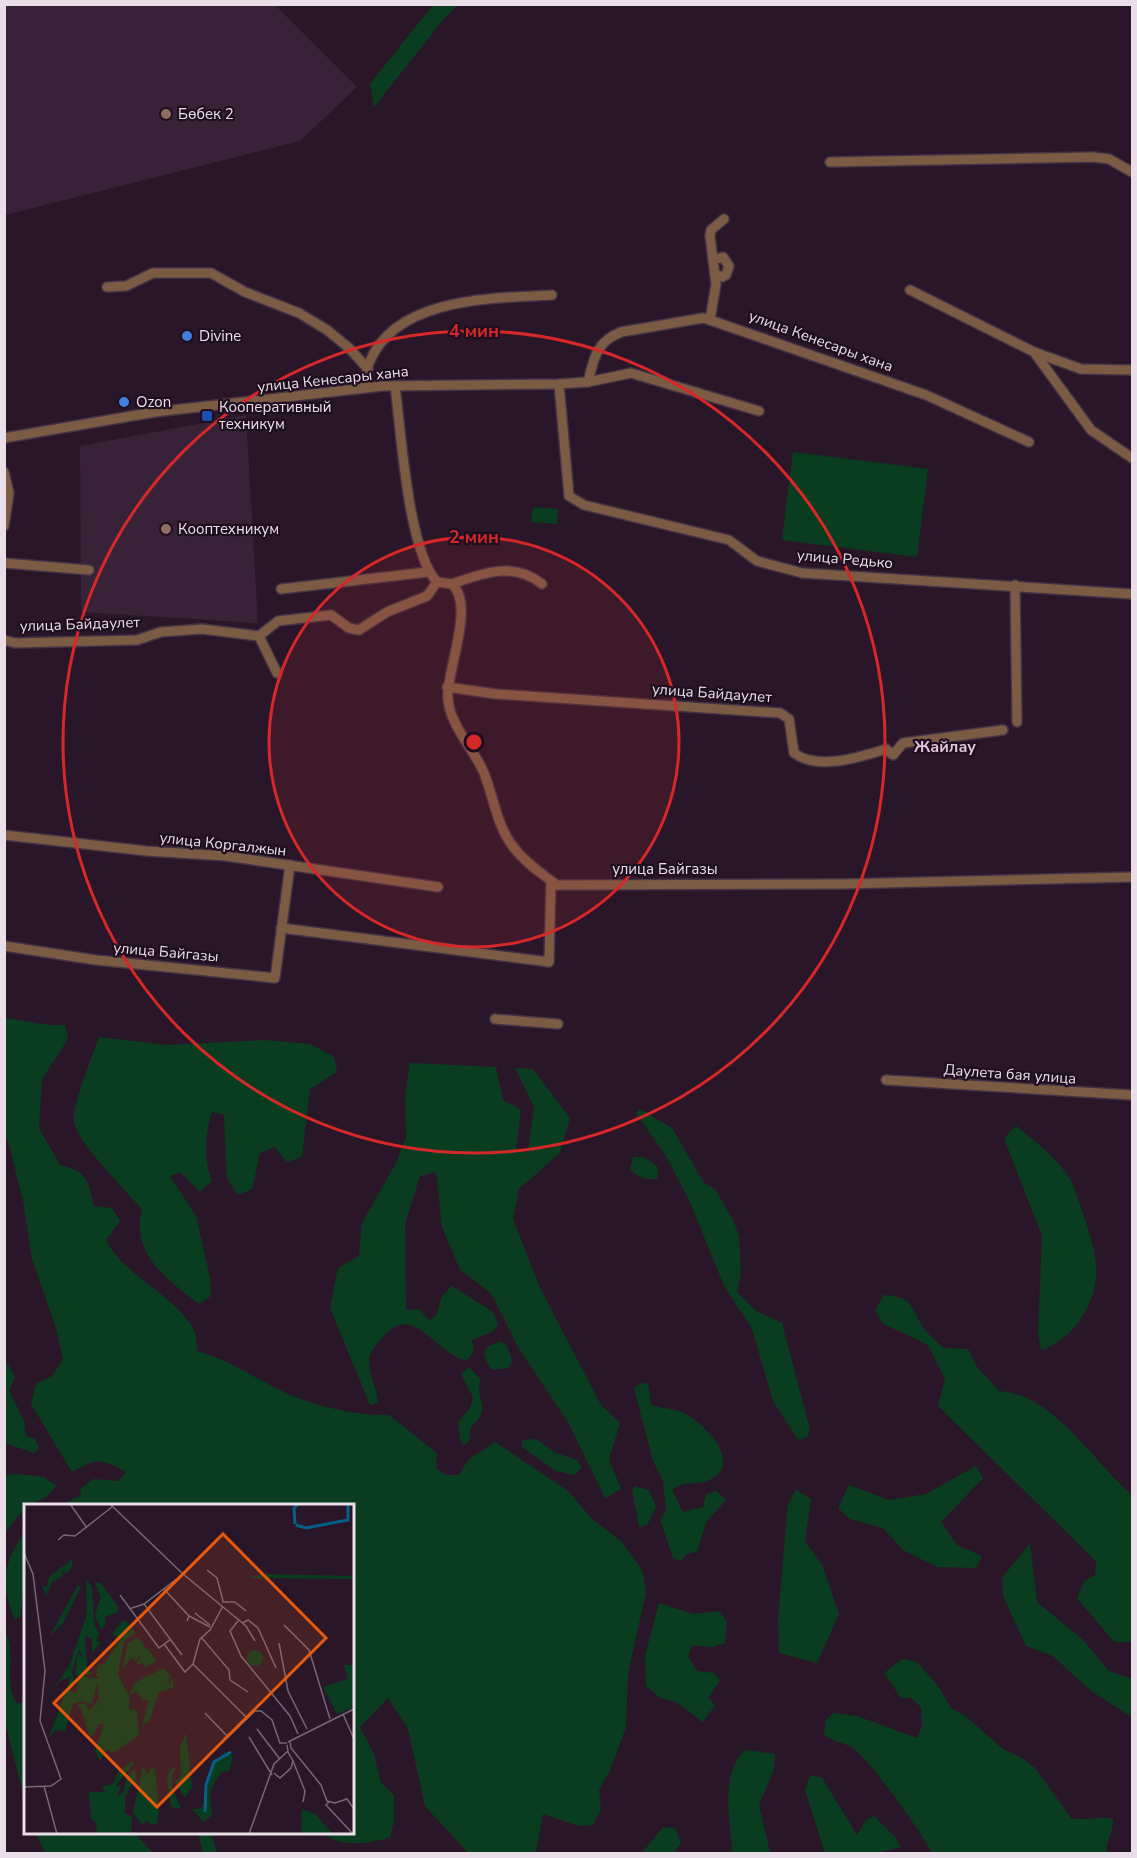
<svg xmlns="http://www.w3.org/2000/svg" width="1137" height="1858" font-family="'Nunito Sans',sans-serif">
  <style>
    .built { fill: #372237 }
    .green { fill: #0a3d1f }
    .lines { fill: none; stroke-linecap: round; stroke-linejoin: round }
    .minor-casing { stroke: #434; stroke-width: 12 }
    .minor { stroke: #7c5b44; stroke-width: 9 }
    .ring { fill: none; stroke: #d62828; stroke-width: 3 }
    .education-dot { fill: #8d6e63; stroke: #1f0e1f; stroke-width: 2 }
    .shop-dot { fill: #3f7fe0; stroke: #1f0e1f; stroke-width: 2 }
    .transit-dot { fill: #1a4fb4; stroke: #1f0e1f; stroke-width: 2 }
    .labels { text-anchor: middle; dominant-baseline: central; stroke-width: 4.5; stroke-linejoin: round; paint-order: stroke }
    .poi-label { font-size: 15px; fill: #eadee9; stroke: #1f0e1f; text-anchor: start }
    .street-label { font-size: 15px; fill: #eadee9; stroke: #1f0e1f }
    .neighbourhood-label { font-size: 16px; font-weight: bold; fill: #dfc6dd; stroke: #1f0e1f }
    .inset-river { fill: none; stroke: #036089; stroke-width: 3 }
    .inset-road { fill: none; stroke: #766776; stroke-width: 1.5 }
    .view { fill: #e8590c; fill-opacity: 0.15; stroke: #e8590c; stroke-width: 3 }
    .inset-edge { fill: none; stroke: #eadee9; stroke-width: 3 }
    .centre { fill: #d62828; stroke: #1f0e1f; stroke-width: 3 }
    .ring-label { font-size: 18px; text-anchor: middle; font-weight: bold; fill: #d62828; stroke: #1f0e1f; stroke-width: 4.5; stroke-linejoin: round; paint-order: stroke }
  </style>
  <rect width="100%" height="100%" fill="#291729"/>
  <!-- built -->
  <g class="built">
    <path d="M4,5h271l82,82 -57,54 -295,74z"/>
    <path d="M246,415l12,208 -177,-11 -1,-166z"/>
  </g>
  <!-- green -->
  <g class="green">
    <path d="M433,5h25l-16,16 -68,86 -4,-23z"/>
    <path d="M793,452l135,17 -11,88 -135,-17z"/>
    <path d="M533,507l25,2 -1,15 -26,-2z"/>
    <path d="M5,1018l44,7h16l3,14 -26,40 -3,49 21,37c28,7 28,15 34,41l18,2 8,13 -14,19c19,37 65,52 87,88 4,6 3,16 4,23 37,10 66,34 101,47 24,10 66,18 91,17l48,38 -1,15 10,7h13l9,-15 27,-18 73,49 24,28 29,22 21,29 4,22 -18,81 -2,54 -17,46 -10,16 2,20 -8,16 -14,1 -36,-12 -7,39h-68l-43,-47 -17,-77 -20,-31 -28,29 14,27 7,29 13,12v26l-4,16c-20,7 -50,11 -67,-4l29,-1v-326l-290,-1 19,-10 -1,-6 13,-10 26,2 7,-9c-25,-14 -30,-14 -54,0l-41,-68 5,-20 16,-8 11,-17 -7,-31 -24,-69 -9,-58 -15,-61h-3z"/>
    <path d="M99,1037l69,8 96,-5 46,4 24,13 3,15 -27,17 -8,68 -15,5 -12,-15 -15,6 -8,36 -14,6 -11,-17 -3,-63 -12,-3c-7,23 -9,47 0,69l-12,11 -20,-20 -10,4 26,40 14,62 1,18 -12,8c-31,-24 -69,-50 -57,-95 -15,-17 -64,-66 -68,-87 -3,-14 19,-68 25,-85z"/>
    <path d="M410,1063l86,4 7,33 18,10 -5,38 12,5 6,-46 -19,-39 18,1 37,49 -10,35 -41,36 -6,30 27,69 61,117 19,18 -11,36 12,30 -16,9 -36,-74 -51,-77 -27,-54 -31,-23 -18,-43 -6,-55 -16,4 -15,48 1,86 13,-1 10,11 7,-4 6,-20 10,-10 41,26 5,12 -4,7 -22,9 2,11 -7,9c-29,-2 -53,-61 -84,-23 -6,6 -14,15 -14,24 0,14 8,27 9,42l-8,2 -40,-97 8,-40 21,-12 3,-33 34,-60 10,-26 -1,-40z"/>
    <path d="M640,1109l32,19 32,55 11,6 19,33 5,14 2,38 -4,18 19,19 26,12 28,107 -3,7 -9,3 -25,-39 -21,-72 -28,-43 -34,-84 -24,-46 -30,-43z"/>
    <path d="M1016,1126c20,16 42,32 55,55 5,9 7,20 11,30 6,17 12,35 14,53 3,36 -21,75 -55,86l-3,-17 4,-97 -38,-98z"/>
    <path d="M633,1157c12,-1 17,3 25,11l-1,11c-12,1 -18,-1 -27,-10z"/>
    <path d="M884,1295c29,2 26,11 39,32 5,8 14,15 21,21l24,1 9,18 22,24c55,3 94,71 133,104v147h-18l-37,-44 8,-18 10,-5 1,-14 -158,-155 7,-27 -17,-34 -46,-22 -7,-13z"/>
    <path d="M502,1341l6,7 4,13 -4,7 -16,2 -6,-8 -2,-10 5,-6z"/>
    <path d="M5,1360l10,16 -6,15 15,30 2,15 9,3 4,9 -5,5 -29,-10z"/>
    <path d="M469,1367l11,12c-5,25 13,27 -9,48l-2,14 -5,4 -4,-5 -2,-18 12,-14 3,-11 -12,-23z"/>
    <path d="M641,1383l7,1 3,20c12,6 23,4 31,8 21,10 65,53 25,69 -12,4 -25,0 -35,9l11,22 20,-5 3,-13 10,-3 10,9 -20,22 -9,30 -11,2 -5,7 -8,-3 -13,-38 6,-10 -3,-29 -10,-20 -19,-73z"/>
    <path d="M536,1439l20,14 21,7 5,7 -7,8 -19,-4 -34,-24v-7z"/>
    <path d="M976,1466l7,12 -42,44 16,23 25,11 -6,12 -39,-1 -34,-17 -20,-22 -33,-9 -12,-11 11,-23 40,15 37,-6z"/>
    <path d="M19,1474l25,3 12,9 -11,12 -19,8 -21,27v-58z"/>
    <path d="M635,1486l14,4 7,17 -9,18 -8,2 -7,-37z"/>
    <path d="M796,1490l15,9 -6,42 18,26 16,47 -22,49 -38,-10 -1,-35 10,-114z"/>
    <path d="M25,1532v43l-5,42 -5,3c-15,-36 -13,-56 10,-88z"/>
    <path d="M1030,1543l7,59 45,37 27,32 23,8v38l-41,-26 -38,-35 -27,-10 -23,-50 -1,-18z"/>
    <path d="M659,1603l34,11 25,-3 9,10 -2,22 -13,4 -20,-2 -4,11 9,15 17,2 6,7 -12,18 7,7 -12,17 -27,-20 -16,-4 -14,-12 -1,-30z"/>
    <path d="M4,1630c14,23 -2,52 13,74l8,-3v101l-20,-80z"/>
    <path d="M902,1659l15,3 21,24 13,22 13,7 39,34 17,8 15,11 36,50c14,4 26,-3 42,1 1,13 -8,22 -6,34h-175c-12,-23 -59,-89 -79,-105 -9,-6 -21,-6 -29,-14l2,-14 7,-7 24,3 60,22 5,-13 -1,-18 -10,-9h-10l-17,-25z"/>
    <path d="M745,1750l30,4 -1,15 -15,36 11,48h-38c-1,-33 -13,-78 13,-103z"/>
    <path d="M810,1775l12,3 35,57 9,-15 8,-4 21,21 6,10 -24,6h-52l-20,-63z"/>
    <path d="M663,1827l12,1 6,15 -8,10h-31z"/>
    <path d="M35,1833h99l19,20h-107z"/>
    <path d="M198,1833h13l6,20h-14z"/>
  </g>
  <g class="lines">
    <defs>
      <g id="minor">
        <path d="M830,162l263,-5 16,2 23,13"/>
        <path d="M713,260l10,-3 6,9 -3,9 -4,2 -7,-3"/>
        <path d="M107,287l19,-1 27,-13h58l34,19 54,21 28,17 22,18 19,21"/>
        <path d="M910,290l124,62 57,78 41,28"/>
        <path d="M710,320l6,-36 -6,-48 1,-6 13,-11"/>
        <path d="M1034,352l47,17 51,1"/>
        <path d="M588,382c6,-24 8,-40 33,-50l82,-14 7,2 216,75 103,47"/>
        <path d="M559,384l10,112 15,9 145,35 28,21 45,12 330,21"/>
        <path d="M395,386c6,45 13,165 42,196l15,2c24,22 -7,90 -4,115 2,27 26,50 36,74 10,25 13,55 31,76 11,14 28,26 42,36l284,-1 291,-7"/>
        <path d="M364,388c2,-8 2,-19 6,-27 27,-64 124,-63 182,-66"/>
        <path d="M4,438l151,-26 228,-26 176,-2 29,-2 43,-9 128,38"/>
        <path d="M4,472l5,21 -5,33"/>
        <path d="M4,563l85,7"/>
        <path d="M452,584c31,-11 62,-23 90,0"/>
        <path d="M1015,585l2,137"/>
        <path d="M281,589l147,-17"/>
        <path d="M259,636l19,-15 53,-6 18,13 10,2 28,-18 40,-16 10,-14"/>
        <path d="M4,640l11,3 122,-3 24,-8 41,-3 57,7 18,37"/>
        <path d="M447,687l49,7 284,19 9,6 5,34c24,18 66,4 92,-4l7,6 10,-12 100,-13"/>
        <path d="M4,835l143,16 79,5 212,31"/>
        <path d="M281,928l268,34 2,-81"/>
        <path d="M4,946l92,14 179,18 15,-113"/>
        <path d="M495,1019l63,5"/>
        <path d="M886,1080l246,15"/>
      </g>
    </defs>
    <!-- minor casing -->
    <use href="#minor" class="minor-casing"/>
    <!-- minor -->
    <use href="#minor" class="minor"/>
  </g>
  <!-- distance rings -->
  <circle cx="474" cy="742" r="205" fill="#d62828" fill-opacity=".12"/>
  <g class="ring">
    <circle cx="474" cy="742" r="205"/>
    <circle cx="474" cy="742" r="411"/>
  </g>
  <!-- markers -->
  <g class="education-dot">
    <circle cx="166" cy="114" r="6"/>
    <circle cx="166" cy="529" r="6"/>
  </g>
  <g class="shop-dot">
    <circle cx="187" cy="336" r="6"/>
    <circle cx="124" cy="402" r="6"/>
  </g>
  <rect class="transit-dot" x="201" y="410" width="12" height="12" rx="3"/>
  <g class="labels">
    <!-- poi labels -->
    <g class="poi-label">
      <text x="178" y="114">Бөбек 2</text>
      <text x="199" y="336">Divine</text>
      <text x="136" y="402">Ozon</text>
      <text x="219" y="407">Кооперативный<tspan x="219" dy="17">техникум</tspan></text>
      <text x="178" y="529">Кооптехникум</text>
    </g>
    <!-- street labels -->
    <g class="street-label">
      <text transform="translate(821 341) rotate(20)">улица Кенесары хана</text>
      <text transform="translate(333 379) rotate(-6)">улица Кенесары хана</text>
      <text transform="translate(845 559) rotate(5)">улица Редько</text>
      <text transform="translate(80 624) rotate(-2)">улица Байдаулет</text>
      <text transform="translate(712 693) rotate(4)">улица Байдаулет</text>
      <text transform="translate(223 844) rotate(6)">улица Коргалжын</text>
      <text x="665" y="869">улица Байгазы</text>
      <text transform="translate(166 952) rotate(5)">улица Байгазы</text>
      <text transform="translate(1010 1074) rotate(4)">Даулета бая улица</text>
    </g>
    <!-- neighbourhood labels -->
    <g class="neighbourhood-label">
      <text x="945" y="747">Жайлау</text>
    </g>
  </g>
  <!-- overview -->
  <g transform="translate(24 1504)">
    <rect width="330" height="330" fill="#291729"/>
    <path d="M49,55l-2,10 -4,4 -5,-2 1,5 -11,6 -6,14 -4,-11 5,2 2,-10zM239,70l91,2v3l-107,-1zM62,75l6,8 2,37 5,9 -3,8 5,1 -9,11v-14l-7,-4 2,34 6,5 -18,2 3,-22 6,4 -5,-8 -7,21 3,12 -5,8 6,2 2,-13 5,-4 17,3 -4,-4 2,-10 7,-2 15,-24 -8,-5 9,-12 4,-2 11,13 -12,8 -6,34 12,23 -1,11 8,1 2,25 -26,18 -6,-4 -7,12 -5,-10 9,-27h-5l-6,12 -4,-1 -8,-27 -5,-3 10,-2 3,8 9,-11 2,11 -3,-28 -5,21 -10,-3 -9,3 -8,27 -10,-1 -6,8 22,-62 -11,5 -13,17 23,-34 17,-50zM71,79h6l17,24v5l-13,5 1,7 -5,6 -6,-15 6,-18zM54,81l3,2 -18,36 -13,13zM114,134l19,23 -12,6 -3,-4 -6,2 5,-10 -6,6 -3,-4 -10,14 6,-28zM223 154a8 8 0 1 1 16 0a8 8 0 1 1-16 0ZM320,161h10v42l-17,7 -14,-27 25,-8zM140,164l7,8 -5,11 7,-9v10l-14,4 -9,28 -8,6 7,-26h-7l-5,-9 -8,5 5,-13zM162,228l6,55 -7,11 -10,-16 6,-6 -1,-29zM201,248l8,4 -4,15 -8,1 -11,19 2,24 -8,7 -12,-13 10,-1 11,-45zM108,257l2,3 -19,22h6l-4,10 7,-4 2,-15 9,-8 2,15 -4,-2 -8,15v16l7,4 -1,17h-36l2,-10 -6,-5 -2,-27h17l-4,-5 11,-3 4,-11zM119,262l5,9 3,-8 4,2 4,40 -2,15 -4,1 -6,-4 -5,3 -9,-11zM152,264l-4,6v13l9,22 -10,-2 -4,-30 4,-8zM278,305l13,5 18,20h-32z" fill="#0a3d1f"/>
    <path class="inset-river" d="M271,20l-1,-16 4,-4M272,21l10,3 42,-8v-16M181,308l1,-27 8,-23 17,-10"/>
    <path class="inset-road" d="M46,0l17,24M86,0l73,70 63,52 9,15M34,36l6,-5 11,1 37,-29M0,49l9,21 12,97 -5,50 21,58 -10,7 -27,1M183,66l10,8 6,23M140,85l25,27 -2,5M96,91l39,53 12,-9M198,98h13l11,9M120,100l38,51M105,105l15,-5 39,-30M171,109l15,12M165,112l21,11M214,117l-8,10 11,25 49,60 8,18M218,119l6,-3 10,8 18,40M260,121l25,25 21,69M177,133l28,33 1,10 18,12M255,139l9,48 19,38M140,140l21,28 8,-8M169,160l55,55M169,160l7,-25 10,-9 13,-24M181,209l23,24 27,-26h6l11,9 8,23h7M319,210l11,25M233,225l22,29M225,233l23,38M266,237l1,7 30,37 6,16 8,2 12,-4 7,10M264,238l66,-33M269,257l12,30 -2,11M250,269l6,5 11,-10 2,-7 -5,-9M20,282l13,48M305,298l-3,3 27,29M225,330l25,-70 14,-13 -1,-6"/>
    <path class="view" d="M199,30l103,104 -169,169 -103,-104z"/>
    <rect width="330" height="330" class="inset-edge"/>
  </g>
  <circle cx="474" cy="742" r="9" class="centre"/>
  <g class="ring-label">
    <text x="474" y="337">4 мин</text>
    <text x="474" y="543">2 мин</text>
  </g>
  <!-- border -->
  <rect width="1137" height="1858" fill="none" stroke="#eadee9" stroke-width="12"/>
</svg>
